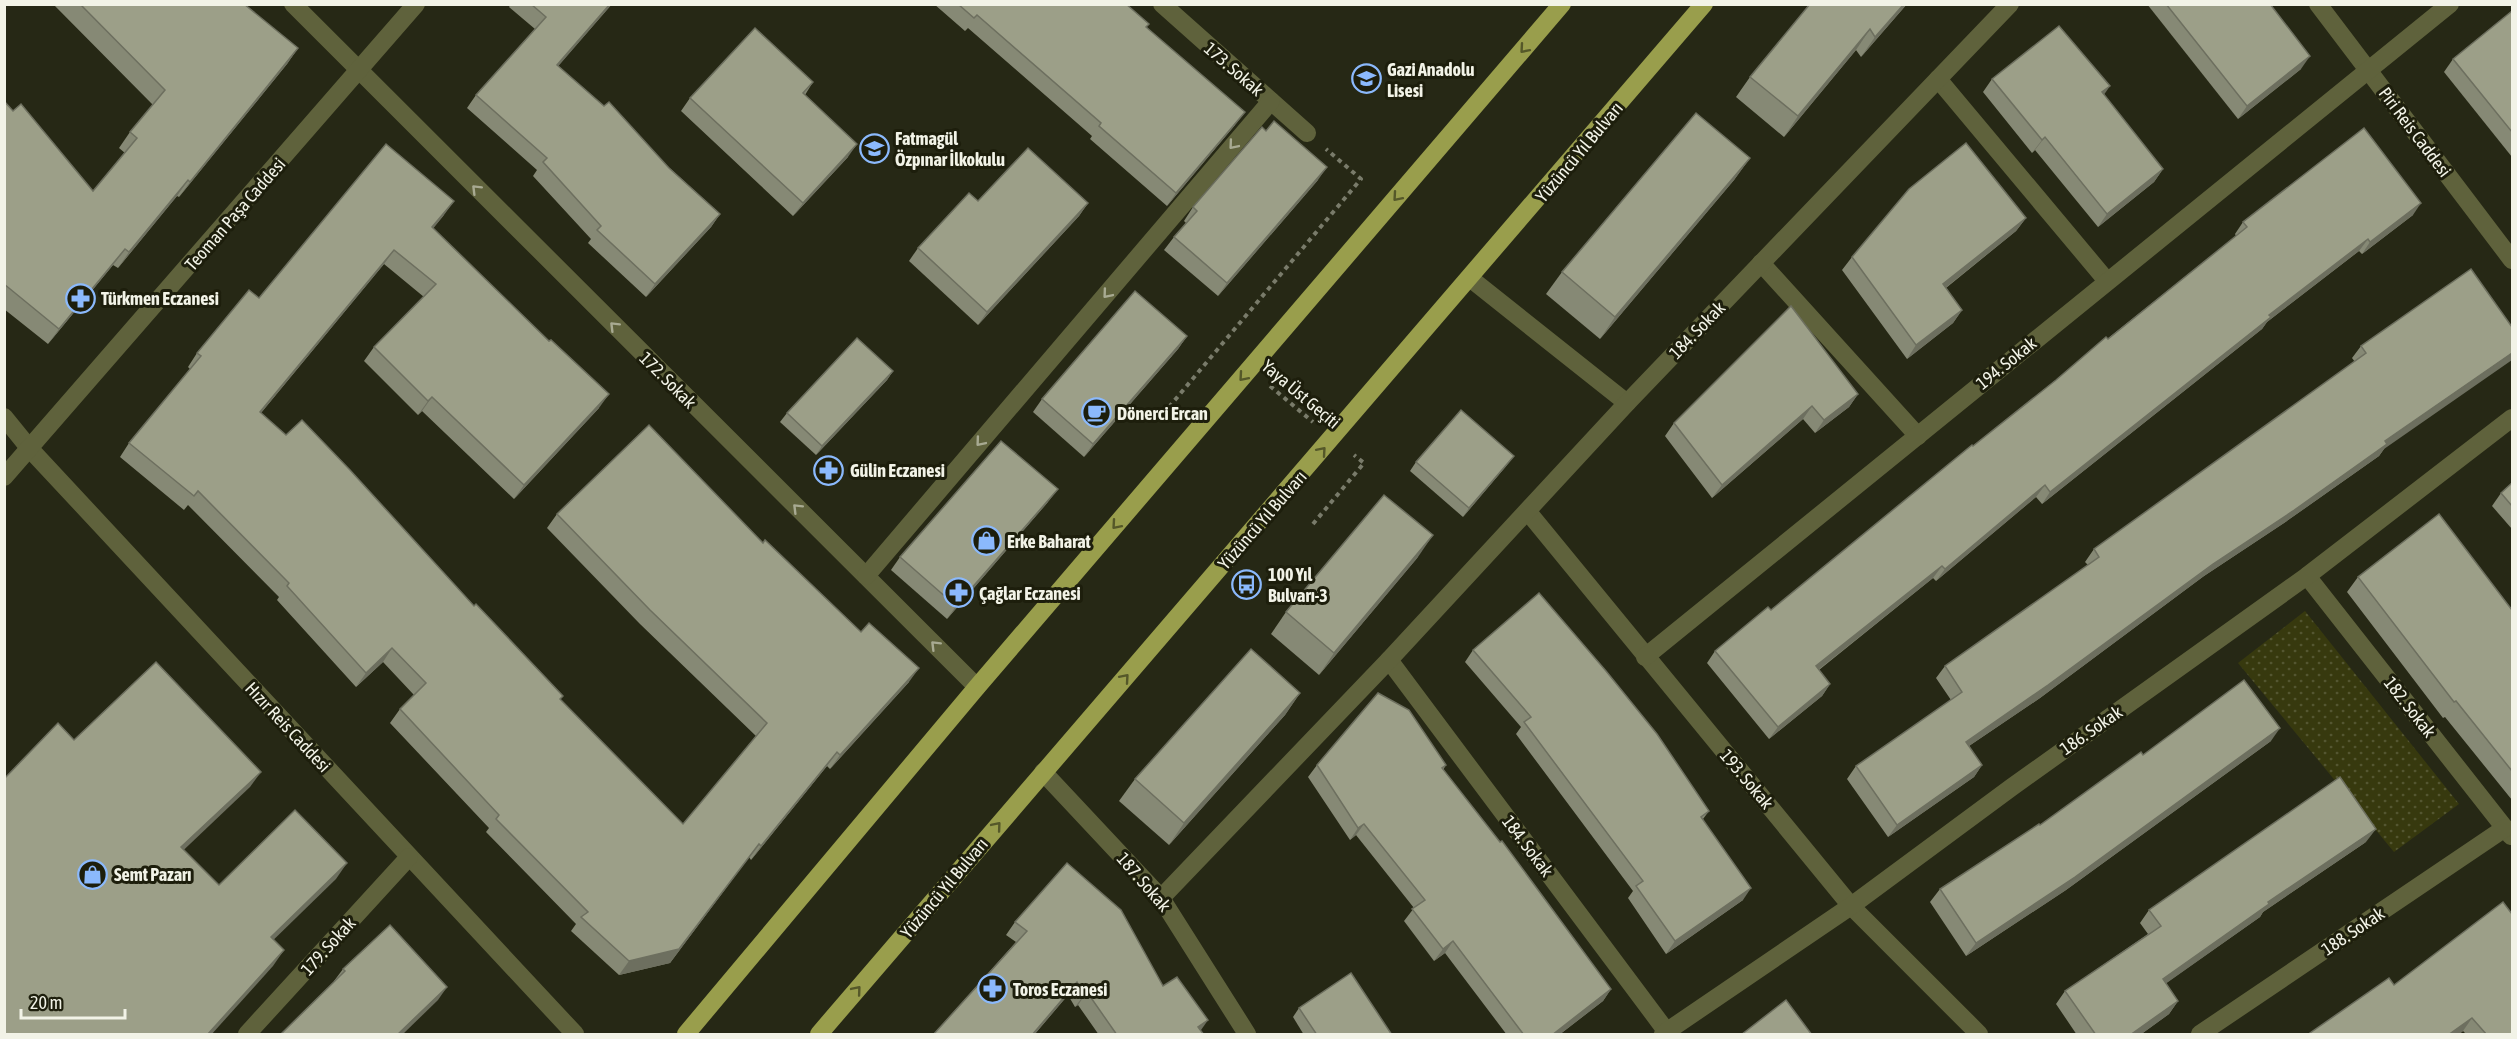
<svg xmlns="http://www.w3.org/2000/svg" width="2517" height="1039" font-family="'Asap Condensed',sans-serif">
  <style>
    .park { fill: url(#park-dots) }
    .lines { fill: none; stroke-linecap: round; stroke-linejoin: round }
    .path { stroke: #797b6a; stroke-width: 4; stroke-dasharray: 4.5 4.5; stroke-linecap: butt }
    .minor { stroke: #5f623c; stroke-width: 18 }
    .major { stroke: #999e4c; stroke-width: 18 }
    .wall { fill: #868975 }
    .shaded-wall { fill: #6d6f5f }
    .building { fill: #9c9f88; stroke: #6d6f5f; stroke-width: 1.5 }
    .oneway { stroke: #555829 }
    .oneway2 { stroke: #a8aa92 }
    .labels { text-anchor: middle; dominant-baseline: central; stroke-width: 6; stroke-linejoin: round; paint-order: stroke }
    .street-label { font-size: 18px; fill: #f2f3e7; stroke: #1d1e0c }
    .poi-label { font-size: 18px; font-weight: bold; fill: #f2f3e7; stroke: #1d1e0c; text-anchor: start }
  </style>
  <defs>
    <pattern id="park-dots" width="8" height="8" patternUnits="userSpaceOnUse" patternTransform="scale(1.5)"><rect width="8" height="8" fill="#37390e"/><path d="M2 2h.1M6 6h.1" fill="none" stroke="#545631" stroke-width="1.8" stroke-linecap="round"/></pattern>
  </defs>
  <rect width="100%" height="100%" fill="#262815"/>
  <!-- park -->
  <path class="park" d="M2305,611l154,193 -65,48 -156,-189z"/>
  <g class="lines">
    <!-- path -->
    <g class="path">
      <path d="M1270,386l43,36"/>
      <path d="M1169,407l192,-228 -35,-30"/>
      <path d="M1313,524l51,-61 -10,-8"/>
    </g>
    <!-- minor -->
    <g class="minor">
      <path d="M293,4l684,683"/>
      <path d="M1162,4l145,129"/>
      <path d="M2318,4l194,256"/>
      <path d="M1938,79l169,202"/>
      <path d="M1761,263l157,173"/>
      <path d="M1471,279l156,124"/>
      <path d="M4,417l26,32 545,585"/>
      <path d="M4,477l412,-473"/>
      <path d="M1528,512l323,394 128,128"/>
      <path d="M866,576l405,-475"/>
      <path d="M2307,576l204,260"/>
      <path d="M1645,657l805,-653"/>
      <path d="M1389,660l278,372"/>
      <path d="M1043,772l118,126 86,136"/>
      <path d="M1161,898l228,-238 238,-257 383,-399"/>
      <path d="M247,1034l162,-177"/>
      <path d="M1663,1034l188,-128 161,-119 295,-211 205,-158"/>
      <path d="M2200,1034l305,-206"/>
    </g>
    <!-- major -->
    <g class="major">
      <path d="M686,1034l291,-347 585,-683"/>
      <path d="M819,1034c294,-344 592,-684 885,-1030"/>
    </g>
  </g>
  <!-- wall -->
  <g class="wall">
    <path d="M53,4h191l54,44 -11,16 -108,133 -2,-1 -59,72 -5,-3 -65,79 -44,-35v-208l9,10 80,80 32,-38 -6,-5 11,-16 23,-27z"/>
    <path d="M511,4h101l-54,62 162,148 -9,13 -65,70 -58,-54 3,-4 -58,-63 4,-6 -70,-62 9,-13 59,-66 -26,-22z"/>
    <path d="M934,4h192l109,121 -68,81 -77,-67 2,-3 -124,-108 -3,3z"/>
    <path d="M1907,4l-46,53 -5,-7 -72,87 -48,-40 14,-20z"/>
    <path d="M2147,4h123l31,65 -63,50z"/>
    <path d="M2512,11v146l-68,-85 9,-13z"/>
    <path d="M1992,79l112,16 59,74 -9,13 -56,45 -63,-77 -3,3 -49,-61z"/>
    <path d="M813,82l-8,13 43,62 -55,59 -112,-105 9,-13z"/>
    <path d="M1750,158l-16,22 -134,159 -54,-45 16,-22z"/>
    <path d="M1318,180l-100,116 -54,-46 10,-13 12,-14 -2,-2 9,-14z"/>
    <path d="M978,201l110,2 -9,13 -101,109 -69,-64 9,-13z"/>
    <path d="M444,215l-11,13 166,180 -85,91 -92,-88 -4,4 -54,-54 10,-14 50,-50 -40,-33 -123,149 213,193 89,90 -3,3 123,125 73,-88 -116,-112 -93,-96 10,-14 206,29 146,139 -79,87 -3,-3 -76,94 -2,-3 -79,106 -51,12 -48,-44 5,-7 -90,-92 3,-4 -99,-105 10,-14 14,-14 -31,-33 -27,25 -79,-87 2,-3 -91,-92 -4,5 -64,-53 9,-14 61,-74 -2,-2 9,-14 62,-55z"/>
    <path d="M2413,215l-51,39 -3,-3 -92,71 -5,7 -220,175 -6,-7 -100,84 -3,-3 -114,92 11,14 -8,12 -53,43 -62,-76 8,-12 56,-41 202,-164 263,-210 -1,-2 8,-12z"/>
    <path d="M2026,218l-10,13 -70,57 16,22 -9,13 -46,36 -65,-89 10,-13z"/>
    <path d="M2471,269l-87,180 -5,7 -95,67 -80,53 -164,122 -71,48 13,19 -8,12 -86,60 -41,-58 9,-13 95,-66 -15,-22 9,-12 143,-101 -3,-3 9,-13 261,-187 -3,-4 9,-12z"/>
    <path d="M1187,336l-9,13 -94,108 -51,-45 9,-13z"/>
    <path d="M893,371l-6,9 -71,75 -36,-33 7,-9z"/>
    <path d="M1858,394l-9,13 -34,26 -12,-14 -91,79 -47,-62 9,-13z"/>
    <path d="M1416,462l91,3 -44,52 -53,-46z"/>
    <path d="M2512,483v46l-20,-23 9,-13z"/>
    <path d="M1048,502l-101,117 -56,-49 9,-13z"/>
    <path d="M1418,557l-99,118 -48,-41 15,-22z"/>
    <path d="M2358,577l154,33v190l-67,-83 -2,1 -96,-126z"/>
    <path d="M1473,650l236,161 -6,8 40,81 -77,54 -38,-56 5,-7 -117,-157 5,-7 -56,-65z"/>
    <path d="M1300,693l-15,22 -116,130 -50,-44 16,-22z"/>
    <path d="M2271,741l-205,149 -100,66 -36,-54 10,-13 100,-64 103,-70z"/>
    <path d="M1317,765h129l-3,5 168,219 -8,12 -44,34h-52l-62,-82 -11,8 -30,-40 10,-13 -58,-73 -6,5 -42,-63z"/>
    <path d="M2366,842l-103,70 -3,5 -94,66 12,18 -9,13 -29,21h-63l-21,-31 9,-13 83,-57 -8,-11 9,-13z"/>
    <path d="M1015,922l148,64 41,49h-105l-21,-30 -3,2 -7,-12 -34,40h-101l83,-93 -10,-7z"/>
    <path d="M343,969l95,31 -104,-19z"/>
    <path d="M2394,985l118,50h-45l-4,-4 -5,4h-149l1,-2z"/>
    <path d="M1299,1008l93,27h-88l-11,-18z"/>
  </g>
  <!-- shaded-wall -->
  <g class="shaded-wall">
    <path d="M610,4h2l-64,74 9,-13z"/>
    <path d="M1904,4h3l-46,53 14,-20z"/>
    <path d="M1870,29l-14,21 -72,87 14,-21z"/>
    <path d="M298,48l-11,16 -108,133 11,-15z"/>
    <path d="M2310,56l-9,13 -63,50 9,-13z"/>
    <path d="M2110,86l-9,13 1,-7z"/>
    <path d="M1245,112l-10,13 -68,81 9,-13z"/>
    <path d="M2045,137l-10,13 -3,3 10,-13z"/>
    <path d="M857,144l-9,13 -55,59 10,-13z"/>
    <path d="M1750,158l-16,22 -134,159 15,-22z"/>
    <path d="M1327,167l-9,13 -100,116 9,-13z"/>
    <path d="M2163,169l-9,13 -56,45 9,-13z"/>
    <path d="M188,180l-11,16 -59,72 11,-16z"/>
    <path d="M454,201l-10,14 -21,26 9,-14z"/>
    <path d="M1088,203l-9,13 -101,109 9,-13z"/>
    <path d="M2421,203l-8,12 -51,39 8,-12z"/>
    <path d="M720,214l-9,13 -65,70 9,-13z"/>
    <path d="M2026,218l-10,13 -82,66 9,-13z"/>
    <path d="M2368,239l-9,12 -92,71 -5,7 -220,175 8,-12 219,-177z"/>
    <path d="M125,249l-12,16 -65,79 11,-15z"/>
    <path d="M394,250l-10,14 -134,162 10,-14z"/>
    <path d="M1962,310l-9,13 -46,36 9,-14z"/>
    <path d="M1187,336l-9,13 -94,108 9,-13z"/>
    <path d="M2512,353v7l-128,89 -5,7 -95,67 -80,53 -164,122 -83,56 9,-12 419,-301z"/>
    <path d="M893,371l-6,9 -71,75 6,-9z"/>
    <path d="M609,394l-10,14 -85,91 10,-14z"/>
    <path d="M1858,394l-9,13 -34,26 9,-13z"/>
    <path d="M432,397l-10,14 -4,4 10,-14z"/>
    <path d="M1812,406l-9,13 -91,79 10,-13z"/>
    <path d="M1514,456l-7,9 -44,52 6,-9z"/>
    <path d="M2045,485l-9,12 -100,84 9,-12z"/>
    <path d="M1058,489l-10,13 -101,117 9,-13z"/>
    <path d="M1433,535l-15,22 -99,118 15,-22z"/>
    <path d="M1942,566l-9,12 -125,100 8,-12z"/>
    <path d="M392,648l-9,14 -27,25 10,-14z"/>
    <path d="M919,668l-10,14 -79,87 10,-14z"/>
    <path d="M1830,684l-8,12 -53,43 9,-12z"/>
    <path d="M1300,693l-15,22 -116,130 15,-22z"/>
    <path d="M2280,728l-9,13 -205,149 -100,66 10,-13z"/>
    <path d="M837,752l-10,14 -76,94 10,-14z"/>
    <path d="M1982,765l-8,12 -86,60 9,-12z"/>
    <path d="M261,772l-11,15 -80,76 11,-16z"/>
    <path d="M1364,824l-8,11 -6,5 8,-12z"/>
    <path d="M2376,829l-10,13 -103,70 -3,5 -106,75 9,-13 105,-77z"/>
    <path d="M759,844l-89,119 -51,12 10,-14z"/>
    <path d="M347,863l-11,16 -76,74 11,-16z"/>
    <path d="M1751,888l-8,12 -77,54 9,-13z"/>
    <path d="M1453,941l-8,12 -11,8 9,-12z"/>
    <path d="M284,950l-11,16 -62,69h-4z"/>
    <path d="M1077,982l-9,13 -34,40h-2z"/>
    <path d="M447,987l-9,13 -36,35h-5z"/>
    <path d="M1611,989l-8,12 -44,34h-7z"/>
    <path d="M1087,992l-9,13 -3,2 9,-12z"/>
    <path d="M2178,1001l-9,13 -29,21h-10z"/>
    <path d="M2472,1018l-9,13 -5,4h-10z"/>
    <path d="M1208,1020l-9,13 -1,-6z"/>
  </g>
  <!-- building -->
  <g class="building">
    <path d="M80,4h164l54,44 -108,134 -2,-2 -59,72 -4,-3 -66,80 -55,-45v-183l9,10 8,-7 72,87 44,-53 -7,-6 35,-42z"/>
    <path d="M531,4h79l-53,61 47,41 5,-4 60,66 51,46 -65,70 -58,-54 4,-4 -58,-64 4,-4 -71,-63 70,-78z"/>
    <path d="M958,4h168l23,20 -3,3 99,85 -69,81 -77,-67 2,-3 -124,-108 -3,3z"/>
    <path d="M1810,4h94l-29,33 -5,-8 -72,87 -48,-39z"/>
    <path d="M2166,4h104l40,52 -63,50z"/>
    <path d="M2512,11v121l-59,-73z"/>
    <path d="M2059,26l51,60 -8,6 61,77 -56,45 -62,-77 -3,3 -50,-61z"/>
    <path d="M755,28l58,54 -10,11 54,51 -54,59 -113,-105z"/>
    <path d="M1696,113l54,45 -135,159 -53,-45z"/>
    <path d="M1274,121l53,46 -100,116 -53,-46 23,-26 -4,-4 69,-80 4,4z"/>
    <path d="M2364,128l57,75 -51,39 -2,-3 -99,76 2,2 -221,175 -5,-7 -100,84 -3,-3 -126,100 14,18 -52,43 -63,-76 53,-44 3,3 201,-165 1,1 83,-66 50,-43 2,2 139,-112 -4,-5z"/>
    <path d="M1966,143l60,75 -83,66 19,26 -46,35 -64,-88 57,-68z"/>
    <path d="M386,144l68,57 -22,26 117,114 2,-1 58,54 -85,91 -92,-88 -4,4 -54,-54 62,-63 -42,-34 -134,162 26,23 16,-15 48,50 124,136 2,-2 87,92 -3,3 123,125 84,-101 -117,-113 -93,-96 92,-89 114,118 2,-3 96,92 8,-9 50,45 -79,87 -3,-3 -76,94 -2,-2 -80,105 -50,12 -48,-44 7,-5 -92,-93 3,-4 -99,-106 26,-26 -34,-35 -26,25 -79,-87 2,-3 -91,-92 -4,5 -65,-53 72,-87 -4,-3 52,-63 10,8z"/>
    <path d="M1028,148l60,55 -101,109 -69,-64 51,-55 9,8z"/>
    <path d="M2471,269l41,58v26l-127,88 2,3 -94,67 -80,53 -165,121 -82,57 16,23 -85,60 -41,-59 106,-74 -17,-26 154,-109 -5,-8 272,-196 -5,-7z"/>
    <path d="M1135,291l52,45 -94,108 -51,-45z"/>
    <path d="M1791,306l67,88 -34,26 -12,-14 -90,79 -48,-62z"/>
    <path d="M857,338l36,33 -71,75 -35,-33z"/>
    <path d="M1461,410l53,46 -45,52 -53,-46z"/>
    <path d="M1001,441l57,48 -102,117 -56,-49z"/>
    <path d="M2512,483v23l-11,-13z"/>
    <path d="M1384,495l49,40 -99,118 -48,-41z"/>
    <path d="M2439,514l73,96v161l-56,-70 -2,1 -96,-125z"/>
    <path d="M1539,593l67,78 51,63 52,77 -8,6 50,71 -76,53 -39,-55 7,-5 -119,-159 7,-5 -58,-67z"/>
    <path d="M1251,649l49,44 -116,130 -49,-44z"/>
    <path d="M156,662l105,110 -80,75 38,38 76,-75 52,53 -76,74 13,13 -77,85h-203v-256l54,-56 16,17z"/>
    <path d="M2244,680l36,48 -205,149 -99,66 -36,-54 99,-65 1,1 101,-73 2,3z"/>
    <path d="M1378,693l31,17 37,55 -4,3 58,74 2,-1 109,148 -59,46h-28l-71,-94 -10,8 -31,-40 13,-9 -61,-76 -6,4 -41,-63z"/>
    <path d="M2340,777l36,52 -108,73 1,2 -106,75 15,22 -48,34h-34l-31,-44 96,-65 -12,-16z"/>
    <path d="M1067,863l54,47 42,76 14,-9 31,43 -10,7 6,8h-87l-30,-43 -3,3 -7,-13 -45,53h-99l94,-104 -12,-9z"/>
    <path d="M2503,902l9,12v121h-25l-15,-17 -24,17h-137l-1,-2 79,-55 5,7z"/>
    <path d="M390,925l57,62 -50,48h-117l65,-64 -2,-2z"/>
    <path d="M1351,973l41,62h-75l-18,-27z"/>
    <path d="M1786,1000l26,35h-71z"/>
  </g>
  <!-- one-way arrows -->
  <defs><path id="oneway-chevron" d="M-2-3.5L2.5 0L-2 3.5" fill="none" stroke-width="1.6" stroke-linecap="round" stroke-linejoin="round" transform="scale(1.5)"/></defs>
  <g class="oneway">
    <use href="#oneway-chevron" transform="translate(1524 49) rotate(131)"/>
    <use href="#oneway-chevron" transform="translate(1397 197) rotate(131)"/>
    <use href="#oneway-chevron" transform="translate(1243 377) rotate(131)"/>
    <use href="#oneway-chevron" transform="translate(1322 451) rotate(-49)"/>
    <use href="#oneway-chevron" transform="translate(1116 525) rotate(131)"/>
    <use href="#oneway-chevron" transform="translate(1125 678) rotate(-49)"/>
    <use href="#oneway-chevron" transform="translate(997 826) rotate(-50)"/>
    <use href="#oneway-chevron" transform="translate(857 990) rotate(-50)"/>
  </g>
  <g class="oneway2">
    <use href="#oneway-chevron" transform="translate(1233 145) rotate(130)"/>
    <use href="#oneway-chevron" transform="translate(476 189) rotate(-135)"/>
    <use href="#oneway-chevron" transform="translate(1107 294) rotate(130)"/>
    <use href="#oneway-chevron" transform="translate(614 326) rotate(-135)"/>
    <use href="#oneway-chevron" transform="translate(980 442) rotate(130)"/>
    <use href="#oneway-chevron" transform="translate(797 508) rotate(-135)"/>
    <use href="#oneway-chevron" transform="translate(935 645) rotate(-135)"/>
  </g>
  <!-- icons -->
  <defs>
    <symbol id="school-ring" viewBox="-11 -11 22 22"><circle r="9.5" fill="#1d1e0c" stroke="#8bb9fc" stroke-width="1.5"/><path d="M0-5L7-2L0 1L-7-2ZM-4 1L0 2.5L4 1V4Q0 6-4 4Z" fill="#8bb9fc"/></symbol>
    <symbol id="pharmacy-ring" viewBox="-11 -11 22 22"><circle r="9.5" fill="#1d1e0c" stroke="#8bb9fc" stroke-width="1.5"/><path d="M-2-6h4v4h4v4h-4v4h-4v-4h-4v-4h4Z" fill="#8bb9fc"/></symbol>
    <symbol id="cafe-ring" viewBox="-11 -11 22 22"><circle r="9.5" fill="#1d1e0c" stroke="#8bb9fc" stroke-width="1.5"/><path d="M-5.5-4.5H6V0H3Q3 3.5 0 3.5H-2.5Q-5.5 3.5-5.5 0ZM3-3.2v2h1.7v-2ZM-6 4.5H4V6H-6Z" fill="#8bb9fc"/></symbol>
    <symbol id="shop-ring" viewBox="-11 -11 22 22"><circle r="9.5" fill="#1d1e0c" stroke="#8bb9fc" stroke-width="1.5"/><path d="M-5-2.5h2.3a2.7 3.5 0 0 1 5.4 0H5L5.5 6h-11ZM-1.5-2.5h3a1.5 2.3 0 0 0-3 0Z" fill="#8bb9fc"/></symbol>
    <symbol id="bus-ring" viewBox="-11 -11 22 22"><circle r="9.5" fill="#1d1e0c" stroke="#8bb9fc" stroke-width="1.5"/><path d="M-5-6H5V4H4V6H2V4H-2V6H-4V4H-5ZM-3.5-4V0h7V-4ZM-3.5 1.2v1.5H-2V1.2ZM2 1.2v1.5H3.5V1.2Z" fill="#8bb9fc"/></symbol>
  </defs>
  <g fill-rule="evenodd">
    <use href="#school-ring" x="1350" y="62" width="33" height="33"/>
    <use href="#school-ring" x="858" y="132" width="33" height="33"/>
    <use href="#pharmacy-ring" x="64" y="282" width="33" height="33"/>
    <use href="#cafe-ring" x="1080" y="396" width="33" height="33"/>
    <use href="#pharmacy-ring" x="812" y="454" width="33" height="33"/>
    <use href="#shop-ring" x="970" y="524" width="33" height="33"/>
    <use href="#bus-ring" x="1230" y="568" width="33" height="33"/>
    <use href="#pharmacy-ring" x="942" y="576" width="33" height="33"/>
    <use href="#shop-ring" x="76" y="858" width="33" height="33"/>
    <use href="#pharmacy-ring" x="976" y="972" width="33" height="33"/>
  </g>
  <g class="labels">
    <!-- street labels -->
    <g class="street-label">
      <text transform="translate(1234 69) rotate(41)">173. Sokak</text>
      <text transform="translate(2415 132) rotate(53)">Piri Reis Caddesi</text>
      <text transform="translate(1579 152) rotate(-50)">Yüzüncü Yıl Bulvarı</text>
      <text transform="translate(235 214) rotate(-49)">Teoman Paşa Caddesi</text>
      <text transform="translate(1697 330) rotate(-46)">184. Sokak</text>
      <text transform="translate(2006 363) rotate(-39)">194. Sokak</text>
      <text transform="translate(668 380) rotate(45)">172. Sokak</text>
      <text transform="translate(1301 394) rotate(40)">Yaya Üst Geçiti</text>
      <text transform="translate(1262 520) rotate(-49)">Yüzüncü Yıl Bulvarı</text>
      <text transform="translate(2410 707) rotate(52)">182. Sokak</text>
      <text transform="translate(288 727) rotate(47)">Hızır Reis Caddesi</text>
      <text transform="translate(2091 730) rotate(-35)">186. Sokak</text>
      <text transform="translate(1747 779) rotate(50)">193. Sokak</text>
      <text transform="translate(1528 846) rotate(53)">184. Sokak</text>
      <text transform="translate(1144 882) rotate(49)">187. Sokak</text>
      <text transform="translate(944 888) rotate(-50)">Yüzüncü Yıl Bulvarı</text>
      <text transform="translate(2353 931) rotate(-34)">188. Sokak</text>
      <text transform="translate(328 946) rotate(-48)">179. Sokak</text>
    </g>
    <!-- poi labels -->
    <g class="poi-label">
      <text x="1387" y="69">Gazi Anadolu<tspan x="1387" dy="21">Lisesi</tspan></text>
      <text x="895" y="138">Fatmagül<tspan x="895" dy="21">Özpınar İlkokulu</tspan></text>
      <text x="101" y="298">Türkmen Eczanesi</text>
      <text x="1117" y="413">Dönerci Ercan</text>
      <text x="850" y="470">Gülin Eczanesi</text>
      <text x="1007" y="541">Erke Baharat</text>
      <text x="1268" y="574">100 Yıl<tspan x="1268" dy="21">Bulvarı-3</tspan></text>
      <text x="979" y="593">Çağlar Eczanesi</text>
      <text x="114" y="874">Semt Pazarı</text>
      <text x="1013" y="989">Toros Eczanesi</text>
    </g>
  </g>
  <!-- border -->
  <rect width="2517" height="1039" fill="none" stroke="#f2f3e7" stroke-width="12"/>
  <!-- scale -->
  <path d="M21 1009v9h104v-9" fill="none" stroke="#f2f3e7" stroke-width="3"/>
  <text x="30" y="1009" font-size="18" fill="#f2f3e7" stroke="#1d1e0c" stroke-width="4.5" paint-order="stroke">20 m</text>
</svg>
